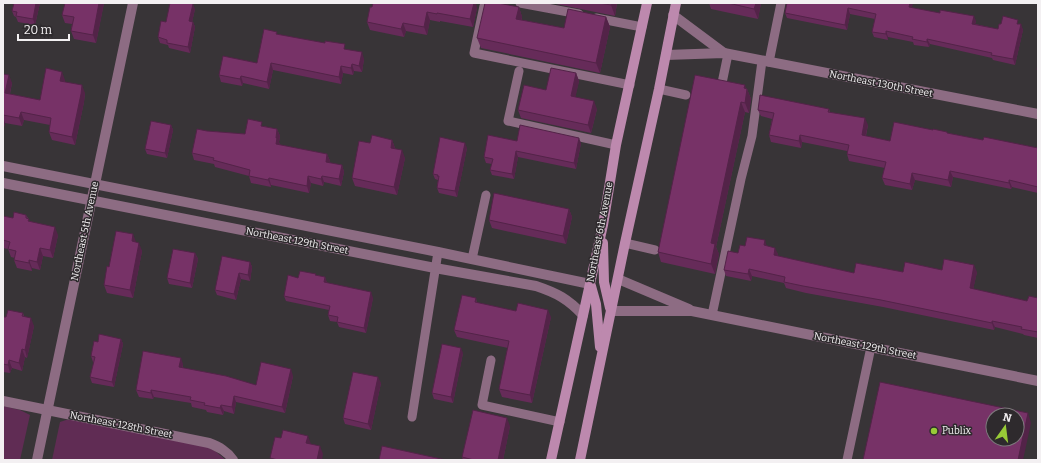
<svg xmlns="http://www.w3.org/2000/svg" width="1041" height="463" font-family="Bitter,serif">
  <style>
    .green { fill: #602c54 }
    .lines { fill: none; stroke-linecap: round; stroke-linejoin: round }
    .lane { stroke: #8d6c83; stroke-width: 9 }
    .street { stroke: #8d6c83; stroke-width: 10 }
    .secondary { stroke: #bd89ae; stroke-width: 10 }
    .wall { fill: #662b59 }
    .shaded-wall { fill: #532348 }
    .building { fill: #773267; stroke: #532348; fill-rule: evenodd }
    .poi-dot { fill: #98cb37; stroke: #2e2a2d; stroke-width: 1.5 }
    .labels { text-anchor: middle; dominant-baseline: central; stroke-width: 3; stroke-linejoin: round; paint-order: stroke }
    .street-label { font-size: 10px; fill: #f3f0f2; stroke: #2e2a2d }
    .poi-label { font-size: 10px; fill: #f3f0f2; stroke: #2e2a2d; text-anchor: start }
  </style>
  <rect width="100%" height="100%" fill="#383437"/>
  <!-- green -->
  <g class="green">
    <path d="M3,406l17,4 10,5 -10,45h-17z"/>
    <path d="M66,420h8l133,27 8,4 11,9h-174l8,-38z"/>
  </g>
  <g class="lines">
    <!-- lane -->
    <g class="lane">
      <path d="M520,3l59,11"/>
      <path d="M484,6l-10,47 156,32"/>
      <path d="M596,18l46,9"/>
      <path d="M769,62l12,-59"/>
      <path d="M519,71l-11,50 108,24"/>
      <path d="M722,83l6,-29"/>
      <path d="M659,89l27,6"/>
      <path d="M625,243l30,7"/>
      <path d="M472,259l14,-64"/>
      <path d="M712,315l29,-136 11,-43 10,-75"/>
      <path d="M491,360l-9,45 78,17"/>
      <path d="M412,417l26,-165"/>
      <path d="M847,460l24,-113"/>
    </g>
    <!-- street -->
    <g class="street">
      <path d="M673,15l51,38"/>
      <path d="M666,55l58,-2 314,61"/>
      <path d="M3,166l435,86 152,32"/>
      <path d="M3,183l432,85 101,18c21,7 32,13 47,29"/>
      <path d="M618,279l71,30"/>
      <path d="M611,311h81l346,70"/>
      <path d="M3,401l206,42c10,4 18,8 24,17"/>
      <path d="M37,460l96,-457"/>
    </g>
    <!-- secondary -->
    <g class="secondary">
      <path d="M603,243l1,39 6,26"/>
      <path d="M591,286l5,18 4,43"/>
      <path d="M551,460l52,-235 13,-80 31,-142"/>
      <path d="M580,460l45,-217 34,-154 17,-86"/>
    </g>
  </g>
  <!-- wall -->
  <g class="wall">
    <path d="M40,3l-5,22 -17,-3 -2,-5 -2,-1 -2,-5z"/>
    <path d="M104,3l-8,40 -22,-4 -3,-8 1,-7 -7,-1 -3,-8z"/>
    <path d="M551,3h66l-2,13z"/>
    <path d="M709,3h52l-3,16 -47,-10z"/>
    <path d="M787,3l125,5 64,13 -1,3 23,5 3,-5h19l3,6 -8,35 -22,-5 -1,-2 -62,-14 -1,3 -15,-2 -1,-3 -25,-5v3l-14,-3 -2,-5 3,-13 -25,-5 -3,16 -60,-12 -2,-5z"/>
    <path d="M372,7l105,1 -4,19 -33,-6v1l-10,-2 -3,15 -21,-4 -2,6 -34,-7 -3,-8z"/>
    <path d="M519,7l3,10v3l42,8 42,-11 4,10 -10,46 -119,-25 -4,-10z"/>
    <path d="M195,9l-3,13h1l2,5 -5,26 -21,-5 -1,-3 -8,-2 -2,-6 8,-15z"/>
    <path d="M277,32v2l70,16 17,9 -2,13 -8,-1 -1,4 -10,-2 -2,11 -68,-14 -4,19 -26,-6 -1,3 -21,-4 -2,-7 38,-12z"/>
    <path d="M576,73l3,8 -4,16 22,12 -6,24 -70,-15 -3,-8 28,-20z"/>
    <path d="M3,74l9,9 -2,11 30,6 25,-20v2l20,11 -1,9 -9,43 -23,-5 -3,-8 1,-7 -26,-5 -2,6 -17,-3 -1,4h-1z"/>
    <path d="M746,89h1l4,10 -2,14 -4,-1 -29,135 3,7 -4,20 -54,-12 -3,-10z"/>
    <path d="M829,109l1,3 38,13 -2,11 24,5 57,-8 36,7 55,8v45l-26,-6 -1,2 -58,-12 -2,10 -36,-7 -3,10 -27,-5 -3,-7 3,-10 -36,-7 -2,-7v-3l-45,-9 -1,6 -30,-6 -2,-7 3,-16 -11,-3 -3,-6z"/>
    <path d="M171,125l2,5 -6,28 -20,-4 -2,-5z"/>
    <path d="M263,126l14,3 3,7 -1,6 1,3 47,9 3,7 -1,2 13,2 2,7 -3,14 -17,-4 -1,4 -12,-3 -2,10 -38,-8v2l-20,-4 -2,-7 -34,-9 -1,-3 -20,-4 -2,-7 15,-22 38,3z"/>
    <path d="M392,140l3,8v1l10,9 -8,37 -42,-9 -3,-8 18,-35z"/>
    <path d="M517,141l64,2 -5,26 -58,-12 -4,22 -22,-4 -2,-5 2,-6 -6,-1 -2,-6z"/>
    <path d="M467,148l-10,49 -18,-4 -2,-5 1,-8 -3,-1 -2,-5z"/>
    <path d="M569,209l3,8 -6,27 -74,-16 -3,-8z"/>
    <path d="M26,215l2,3 2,4 28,13 -5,23 -10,-2 -3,14 -8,-2v3l-15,-3 -3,-8 1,-2 -4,-1 -3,-8 -5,-1v-32l10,2z"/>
    <path d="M136,242l6,9 -9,47 -26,-5 -3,-8 5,-18z"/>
    <path d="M745,246h22l11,8 -1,2 77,17 49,-1 39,-2 35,2 -4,17 54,12 11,-3v40l-14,-3 -1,-1 -28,-7 -1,3 -111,-23 -77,-14 -20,-5 -2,-5 -32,-7 -1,5 -25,-5 -2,-6 14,-17z"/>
    <path d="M195,253l3,6 -6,29 -23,-4 -2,-6z"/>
    <path d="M250,262l2,5 -2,14 -9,-2 -5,21 -19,-5 -2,-5z"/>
    <path d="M316,275l9,2 2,6 46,15 -7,35 -27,-6 -2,-5 -7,-1 -2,-6 1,-5 -43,-9 -2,-5 14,-18z"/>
    <path d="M476,298l1,5 39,8 35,6 -19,86 -30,-6 -3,-8 9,-41 -51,-11 -3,-7z"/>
    <path d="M23,313l1,3 10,10 -7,32 -2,-1 -3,14 -10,-3 -2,5 -7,-1v-55h3z"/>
    <path d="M121,339l2,5 -9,43 -22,-4 -2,-6 4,-15h-1l-2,-6 7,-14z"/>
    <path d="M463,353l-10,50 -19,-4 -2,-6z"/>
    <path d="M183,364v4l73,17 37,-9 -8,37 -49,-11 -2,12 -10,-3 -1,4 -16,-3 -1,-2 -14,-3 -1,-4 -37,-6 -1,2 -14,-2 -3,-7z"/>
    <path d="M381,383l-10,47 -26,-6 -2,-6z"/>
    <path d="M510,426l-7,34h-40l-1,-3z"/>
  </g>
  <!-- shaded-wall -->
  <g class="shaded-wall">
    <path d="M36,3h4l-5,22 -2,-6z"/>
    <path d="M99,3h5l-8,40 -3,-8z"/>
    <path d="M474,3h2l1,5 -4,19 -3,-8z"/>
    <path d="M612,3h5l-2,13 -4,-11z"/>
    <path d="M756,3h5l-3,16 -4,-10z"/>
    <path d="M910,3h3l-2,10 -2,-6z"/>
    <path d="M193,4l2,5 -4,18 -2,-6z"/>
    <path d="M519,7l3,10 -2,12 -4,-10z"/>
    <path d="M848,8l2,6 -3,16 -2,-5z"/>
    <path d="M427,12l3,8 -3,15 -3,-8z"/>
    <path d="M974,16l2,5 -2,8 -2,-5z"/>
    <path d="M606,17l4,10 -10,46 -4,-10z"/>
    <path d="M193,22l2,5 -5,26 -2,-6z"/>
    <path d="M403,23l3,8 -2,6 -3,-8z"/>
    <path d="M1021,24l2,6 -8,35 -2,-6z"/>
    <path d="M886,31l2,6v3l-2,-6z"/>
    <path d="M927,39l3,5 -1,3 -2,-5z"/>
    <path d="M362,52l2,7 -2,13 -3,-6z"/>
    <path d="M271,63l2,7 -4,19 -2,-7z"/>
    <path d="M352,64l2,7 -1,4 -2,-7z"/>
    <path d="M341,66l2,7 -2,11 -2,-7z"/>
    <path d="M62,72l3,8 -2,9 -3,-8z"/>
    <path d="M576,73l3,8 -5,23 -3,-8z"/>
    <path d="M9,75l3,8 -4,18 -3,-8z"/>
    <path d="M241,76l2,7 -1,3 -2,-7z"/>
    <path d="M82,85l3,8 -1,9 -9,43 -3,-8z"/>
    <path d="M745,85l2,6v-2l4,10 -2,14 -4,-10 -1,-15z"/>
    <path d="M594,101l3,8 -6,24 -3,-8z"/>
    <path d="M741,102l4,10 -29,135 3,7 -4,20 -4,-10v-21z"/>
    <path d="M21,112l3,8 -2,6 -3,-8z"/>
    <path d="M3,118l2,5 -1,4 -1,-2z"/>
    <path d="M865,118l3,7 -4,17 -2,-7z"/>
    <path d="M171,125l2,5 -6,28 -2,-5z"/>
    <path d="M277,129l3,7 -1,6 1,3 -4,-1v-6z"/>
    <path d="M800,135l2,7 -1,6 -2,-7z"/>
    <path d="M579,138l2,5 -5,26 -2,-6z"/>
    <path d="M392,140l3,8 -1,8 -3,-8z"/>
    <path d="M465,143l2,5 -10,49 -2,-6z"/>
    <path d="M402,150l3,8 -8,37 -3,-8z"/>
    <path d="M516,151l2,6 -4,22 -2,-5z"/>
    <path d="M327,154l3,7 -2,8 -2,-7z"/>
    <path d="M342,165l2,7 -3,14 -2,-7z"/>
    <path d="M950,171l3,6 -2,10 -3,-7z"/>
    <path d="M912,173l3,7 -3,10 -2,-6z"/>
    <path d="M308,176l3,7 -2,10 -2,-7z"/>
    <path d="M322,176l2,6 -1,4 -2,-7z"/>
    <path d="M269,178l2,7v2l-3,-7z"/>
    <path d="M1009,180l3,7 -1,2 -2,-6z"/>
    <path d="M569,209l3,8 -6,27 -3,-8z"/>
    <path d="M55,227l3,8 -5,23 -3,-8z"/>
    <path d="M133,234l3,8 -4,-1z"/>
    <path d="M765,240l2,7 -3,-2z"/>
    <path d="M139,243l3,8 -9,47 -3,-8z"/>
    <path d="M40,248l3,8 -3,14 -3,-8z"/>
    <path d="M775,248l3,6 -2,7 -2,-6z"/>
    <path d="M195,253l3,6 -6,29 -2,-5z"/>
    <path d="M29,260l3,8v3l-3,-8z"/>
    <path d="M250,262l2,5 -2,14 -2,-6z"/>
    <path d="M974,265l3,7 -5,23 -2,-7z"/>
    <path d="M749,269l3,7 -1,5 -3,-7z"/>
    <path d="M239,273l2,6 -5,21 -2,-6z"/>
    <path d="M325,277l2,6 -3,-1z"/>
    <path d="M371,292l2,6 -7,35 -2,-5z"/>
    <path d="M548,310l3,7 -19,86 -2,-8z"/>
    <path d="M31,318l3,8 -7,32 -2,-8z"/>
    <path d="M992,321l3,6 -1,3 -2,-7z"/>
    <path d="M121,339l2,5 -9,43 -2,-5z"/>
    <path d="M461,348l2,5 -10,50 -2,-6z"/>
    <path d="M22,349l3,8 -3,14 -3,-8z"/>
    <path d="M181,358l2,6 -1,9 -3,-6z"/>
    <path d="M9,360l3,8 -2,5 -2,-8z"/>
    <path d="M291,369l2,7 -8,37 -3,-6z"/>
    <path d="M378,377l3,6 -10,47 -3,-6z"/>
    <path d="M151,390l3,7 -1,2 -2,-6z"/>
    <path d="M234,396l2,6 -2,12 -2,-7z"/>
    <path d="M221,405l3,6 -1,4 -3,-7z"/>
    <path d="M1028,413l3,10 -8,37h-5z"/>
    <path d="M507,418l3,8 -7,34h-5z"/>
    <path d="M308,436l3,8 -5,-1z"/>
    <path d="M320,446l3,8 -1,6h-5z"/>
  </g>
  <!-- building -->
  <g class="building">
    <path d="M14,3h22l-3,16 -17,-3 1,-4 -5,-1z"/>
    <path d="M65,3h34l-6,32 -22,-4 3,-14 -12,-2z"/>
    <path d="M170,3h20l3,1 -4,17 4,1 -5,25 -21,-4v-3l-9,-3 3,-16 5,1z"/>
    <path d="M373,3h101l-4,16 -33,-6v1l-10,-2 -3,15 -21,-4 -2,6 -34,-7 3,-15h2z"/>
    <path d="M485,3h13l21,4 -3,12 48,9 4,-19 38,8 -10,46 -119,-25z"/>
    <path d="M599,3h13l-1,2z"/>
    <path d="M728,3h28l-2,6z"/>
    <path d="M787,3h123l-1,4 31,6v-3l34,6 -2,8 26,5 1,-5h2l2,-8 15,4 -1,4h4l-8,35 -22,-4 1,-2 -65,-14v3l-15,-3 1,-2 -27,-6v3l-14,-2 4,-18 -28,-6 -3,17 -60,-12z"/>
    <path d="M264,29l13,3 -1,2 49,9v-2l20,3 -1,5 18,3 -3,14 -7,-2 -1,4 -10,-2 -2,11 -68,-14 -4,19 -26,-6 -1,3 -21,-4 4,-19 34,7z"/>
    <path d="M1038,63v8l-1,-1z"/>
    <path d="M46,68l16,4 -2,9 22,4 -1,9 -9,43 -23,-5 2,-14 -30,-6 -2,6 -16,-3v-41l6,1 -4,18 35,7z"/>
    <path d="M551,68l25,5 -5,23 23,5 -6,24 -70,-15 6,-25 22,5z"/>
    <path d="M695,75l50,10 -1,3 3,1 -2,14 -4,-1 -30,141 4,1 -4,20 -53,-12z"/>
    <path d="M760,95l69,14 -1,3 37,6 -3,17 28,6 4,-19 39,8v-1l14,3v1l36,7 1,-3 54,11v39l-29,-7v3l-59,-12 -2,9 -36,-7 -2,11 -28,-6 4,-16 -39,-8 2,-9 -49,-10 -1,6 -30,-6 5,-22 -16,-3z"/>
    <path d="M248,119l14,3 -1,4 16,3 -1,9h1l-1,6 51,10 -1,8 16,3 -3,14 -17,-3 -1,3 -13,-3 -1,10 -38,-8 -1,2 -19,-4 1,-6 -37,-10 1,-2 -22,-5 5,-24 10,2 38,3z"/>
    <path d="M151,121l20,4 -6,28 -20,-4z"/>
    <path d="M520,125l59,13 -5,25 -58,-12 -4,23 -22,-4 3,-11 -9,-2 4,-22 29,6z"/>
    <path d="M372,135l20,5 -1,8 11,2 -8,37 -42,-9 7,-37 11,2z"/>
    <path d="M440,137l25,6 -10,48 -18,-3 2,-12h-2l1,-1 -5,-1z"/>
    <path d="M494,193l75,16 -6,27 -74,-16z"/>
    <path d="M14,212l12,3v3l3,1 -1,2 27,6 -5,23 -10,-2 -3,14 -8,-2v3l-15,-3 2,-9 -8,-2 2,-7 -7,-2v-24l10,2z"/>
    <path d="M116,231l17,3 -1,7 7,2 -9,47 -26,-5 3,-19 2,1z"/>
    <path d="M747,237l18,3 -1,5 11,3 -1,7 80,18 2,-10 47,9 2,-10 37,8 2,-11 30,6 -4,23 57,13 2,-5 9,2v34l-17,-3 1,-2 -30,-6v2l-111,-23 -78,-14 -19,-4 1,-5 -36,-8 -1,5 -24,-4 4,-19 10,2 2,-8 5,1z"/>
    <path d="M173,249l22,4 -5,30 -23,-5z"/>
    <path d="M222,256l28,6 -2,13 -9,-2 -5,21 -19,-4z"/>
    <path d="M300,271l16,3 -1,1 10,2 -1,5 47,10 -7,36 -27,-6 1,-5 -10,-2 2,-9 -46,-10 4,-21 10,3z"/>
    <path d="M462,295l14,3 -1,4 41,9 2,-8 30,7 -18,85 -31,-6 10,-48 -55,-11z"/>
    <path d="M8,310l15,3 -1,3 9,2 -6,32 -3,-1 -3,14 -10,-3 -1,5 -5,-1v-47h3z"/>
    <path d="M99,334l22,5 -9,43 -22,-5 5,-20 -4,-1 3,-15 4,1z"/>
    <path d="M442,344l19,4 -10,49 -19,-4z"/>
    <path d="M143,351l38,7 -2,9 47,9 30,9 5,-23 30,7 -9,38 -48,-11 -2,11 -11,-2 -1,3 -16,-3 1,-2 -15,-3 1,-3 -40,-7v3l-15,-3z"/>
    <path d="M353,372l25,5 -10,47 -25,-6z"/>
    <path d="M880,382l148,31 -10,47h-155zM993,415h24v24h-24z"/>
    <path d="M473,410l34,8 -9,42h-24l-12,-3z"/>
    <path d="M283,430l25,6 -2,7 14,3 -3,14h-39l-8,-2 5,-21 6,1z"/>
    <path d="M382,446l64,14h-67z"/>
  </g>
  <!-- markers -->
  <circle class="poi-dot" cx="934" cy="431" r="4"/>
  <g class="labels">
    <!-- street labels -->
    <g class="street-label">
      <text transform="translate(881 84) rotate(11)">Northeast 130th Street</text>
      <text transform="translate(85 231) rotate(-78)">Northeast 5th Avenue</text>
      <text transform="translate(600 232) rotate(-79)">Northeast 6th Avenue</text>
      <text transform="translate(297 241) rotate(11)">Northeast 129th Street</text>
      <text transform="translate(865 346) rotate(11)">Northeast 129th Street</text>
      <text transform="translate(121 425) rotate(11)">Northeast 128th Street</text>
    </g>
    <!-- poi labels -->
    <g class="poi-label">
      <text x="942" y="431">Publix</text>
    </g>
  </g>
  <!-- border -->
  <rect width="1041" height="463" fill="none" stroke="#f3f0f2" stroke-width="8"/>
  <!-- north arrow -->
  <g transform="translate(1005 427) rotate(14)"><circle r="19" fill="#2e2a2d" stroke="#7d797c"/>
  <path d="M0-3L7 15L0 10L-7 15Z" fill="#98cb37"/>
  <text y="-6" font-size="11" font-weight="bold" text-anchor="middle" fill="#f3f0f2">N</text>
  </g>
  <!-- scale -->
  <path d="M18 34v6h51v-6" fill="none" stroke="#f3f0f2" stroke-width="2"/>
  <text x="24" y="34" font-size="12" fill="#f3f0f2" stroke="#2e2a2d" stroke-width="3" paint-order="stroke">20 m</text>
</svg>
